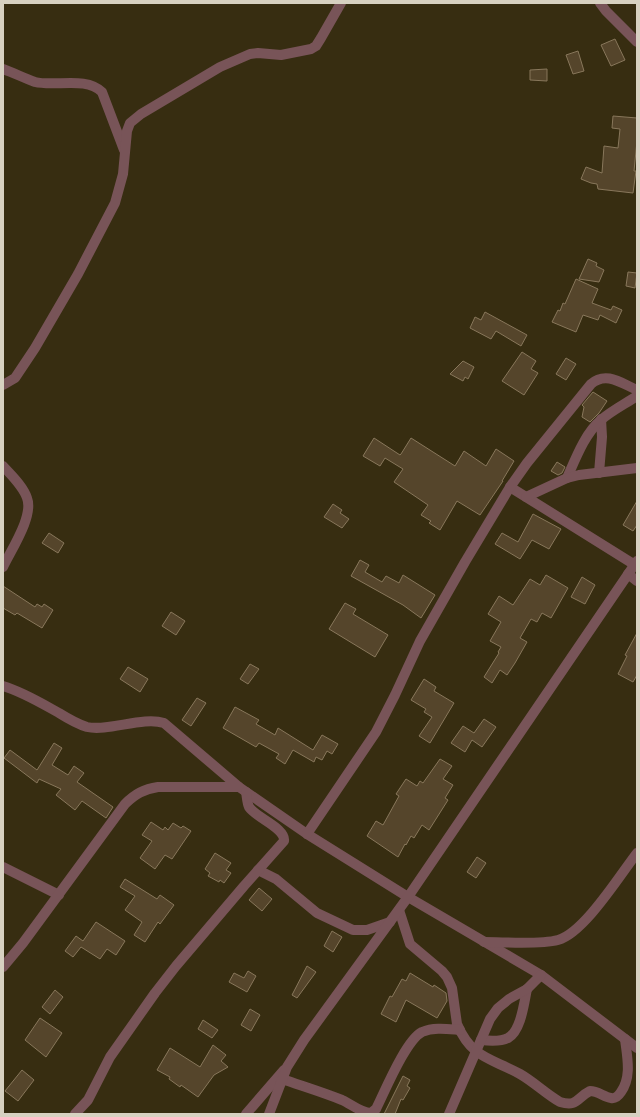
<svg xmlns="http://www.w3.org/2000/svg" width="640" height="1117" font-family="'Roboto Serif',serif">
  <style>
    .building { fill: #55452b; stroke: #88775b }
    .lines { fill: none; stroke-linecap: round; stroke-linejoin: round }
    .minor { stroke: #785458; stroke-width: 10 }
    .tertiary { stroke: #785458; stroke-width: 10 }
  </style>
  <rect width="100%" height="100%" fill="#372d11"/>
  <!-- building -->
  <g class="building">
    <path d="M615,39l10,21 -14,6 -10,-21z"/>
    <path d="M578,51l6,20 -11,3 -7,-19z"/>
    <path d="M547,69v12l-17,-1v-10z"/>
    <path d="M613,116l24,2v23l-3,30h2l-3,22 -35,-4 -1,-5 -6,-1 -10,-4 5,-12 16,6 2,-27 14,2 2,-19 -8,-1z"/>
    <path d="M588,259l9,4 -1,3 8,4 -5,12 -20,-3z"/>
    <path d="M628,272l9,1 -2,15 -9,-2z"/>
    <path d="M576,279l22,10 -6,14 19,7 2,-4 9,4 -6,13 -16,-8 -2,5 -15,-5 -7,17 -24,-10 6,-12 2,1 3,-8 2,1z"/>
    <path d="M485,312l42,23 -6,11 -25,-15 -5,8 -21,-11 5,-11 6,3z"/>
    <path d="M522,352l14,9 -5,8 7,4 -14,22 -22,-14z"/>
    <path d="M566,358l10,6 -10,16 -10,-6z"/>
    <path d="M463,361l11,6 -6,12 -3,-2 -2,4 -13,-7z"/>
    <path d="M593,392l14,9 -8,12 -9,9 -8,-5 2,-10 -2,-2z"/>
    <path d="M374,438l26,17 1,-1 10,-16 44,28 9,-15 22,15 10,-17 18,12 -12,20h1l-23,34 -23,-14 -17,29 -11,-7 2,-2 -10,-6 7,-10 -34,-23 9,-13 -18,-11 -5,8 -17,-10z"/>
    <path d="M557,462l8,5 -3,6 -4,2 -7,-4z"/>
    <path d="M637,501v24l-4,6 -10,-6z"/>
    <path d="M333,504l9,6 -2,3 9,6 -7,9 -18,-11z"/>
    <path d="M533,514l28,15 -12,20 -17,-9 -12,19 -25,-15 7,-11 16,9z"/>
    <path d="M49,533l15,10 -6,10 -16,-10z"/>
    <path d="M360,560l9,5 -4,7 17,10 4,-6 13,7 4,-8 32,20 -14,23 -18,-13 -52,-29z"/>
    <path d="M546,575l22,13 -17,30 -9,-5 -5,9 -6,-3 -11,19 7,4 -12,21 -8,12 -7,-5 -8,13 -8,-6 15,-24 -1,-1 3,-5 -11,-6 11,-19 -13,-8 11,-18 14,9 17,-26 10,6z"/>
    <path d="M582,577l13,8 -10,19 -14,-7z"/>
    <path d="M3,586l32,21 2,-3 5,3 2,-3 9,6 -11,18 -25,-15 -2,2 -12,-7z"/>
    <path d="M345,603l11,6 -3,5 35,21 -13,22 -46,-28z"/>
    <path d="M171,612l14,9 -9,14 -14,-9z"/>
    <path d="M637,633v42l-4,7 -15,-8 9,-18 -2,-1z"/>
    <path d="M250,664l9,5 -11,15 -8,-5z"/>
    <path d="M128,667l20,12 -8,13 -20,-13z"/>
    <path d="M424,679l12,8 -2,4 20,12 -24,40 -11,-7 13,-19 -8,-5 2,-3 -15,-9z"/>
    <path d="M197,698l9,5 -15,23 -9,-6z"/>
    <path d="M235,707l24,13 -3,4 19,11 3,-7 35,22 9,-15 16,9 -6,10 -5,-3 -5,9 -6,-3 -2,5 -21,-12 -8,14 -9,-6 3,-4 -20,-11 -3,4 -33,-19z"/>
    <path d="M484,719l12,8 -14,20 -10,-7 -7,12 -14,-9 12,-17 11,7z"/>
    <path d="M54,743l8,5 -10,17 16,10 6,-9 10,7 -7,9 36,25 -7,11 -24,-17 -7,9 -19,-15 5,-6 -22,-10 -2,4 -33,-25 6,-8 27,20z"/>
    <path d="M440,759l12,7 -9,13 10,6 -8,13 3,2 -19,30 -7,-5 -8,13 -3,-2 -5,9 -1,-1 -7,13 -31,-21 9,-15 7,4 16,-29 -3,-2 10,-15 11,7 3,-5 3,2z"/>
    <path d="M151,822l12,8 2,-3 3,3 5,-7 8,5 2,-2 8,5 -19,28 -7,-4 -10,14 -15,-11 12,-17 -10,-6z"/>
    <path d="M215,853l16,10 -5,7 5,3 -7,10 -4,-3 -1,2 -11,-6 2,-3 -5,-4z"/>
    <path d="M477,857l9,6 -10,15 -9,-6z"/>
    <path d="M125,879l32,20 3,-4 14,10 -14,19 -2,-2 -13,20 -11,-7 8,-13 -17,-12 10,-14 -15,-9z"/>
    <path d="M259,888l13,11 -10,12 -13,-11z"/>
    <path d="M96,922l29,19 -9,14 -9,-6 -7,10 -19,-12 -8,10 -8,-6 11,-15 7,5z"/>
    <path d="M332,931l10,6 -9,15 -9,-6z"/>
    <path d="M307,966l9,6 -19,26 -5,-3z"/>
    <path d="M248,971l8,5 -9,16 -18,-10 5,-9 10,5z"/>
    <path d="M410,973l23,14 1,-2 12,8 1,8 -10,17 -31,-18 -10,22 -15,-8 9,-18 2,1 10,-18 4,2z"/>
    <path d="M55,990l8,7 -13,17 -8,-7z"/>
    <path d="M250,1009l10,6 -9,16 -10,-6z"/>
    <path d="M40,1018l22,15 -16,24 -21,-17z"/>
    <path d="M203,1020l15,10 -6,8 -14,-9z"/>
    <path d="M213,1045l13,10 -5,6 7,6 -14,8 -16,22 -17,-12 -1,2 -11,-8 1,-2 -13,-7 13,-22 30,19z"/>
    <path d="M22,1070l12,10 -16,21 -13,-10z"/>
    <path d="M403,1076l7,4 -3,6 3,2 -7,12 -2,-1 -6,15h-11z"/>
  </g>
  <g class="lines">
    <!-- minor -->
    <g class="minor">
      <path d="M600,3l6,8 31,31"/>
      <path d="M3,69c11,4 21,9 32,13 20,5 51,-6 67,10l22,58"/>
      <path d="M3,385l12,-7 20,-30 43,-74 37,-71 8,-29 4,-43 3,-8 11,-9 79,-47 30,-13 8,-1 23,2 30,-6 5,-3 5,-8 20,-35"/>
      <path d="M3,466c8,9 20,20 24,32 7,18 -16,52 -24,69"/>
      <path d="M599,473l3,-36 -1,-18"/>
      <path d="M567,478c8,-18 18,-45 34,-58 10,-9 24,-16 36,-24"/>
      <path d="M510,487l125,78"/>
      <path d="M526,497l41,-19 12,-3 58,-7"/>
      <path d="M628,574l9,7"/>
      <path d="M3,686c20,6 38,17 56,27 8,5 18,11 28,14 21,5 56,-11 77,-4l75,64 68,47 101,63 133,78 96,73"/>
      <path d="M307,834l69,-102 19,-37 25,-54 45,-79 45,-75 17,-24 64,-79c15,-13 30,-1 46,6"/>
      <path d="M3,867l56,28"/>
      <path d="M258,870l18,9 41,34 36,17h14l23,-8"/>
      <path d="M399,910l11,34 32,27 5,6 5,11 5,36c15,35 34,34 63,50 14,8 26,20 40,28 18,5 16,-4 30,-11 8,0 14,6 21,7 5,1 8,-3 10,-6 11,-16 6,-35 4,-53"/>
      <path d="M484,942c21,0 55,3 74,-2 26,-7 62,-65 79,-87"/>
      <path d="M3,967l20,-24 102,-139c10,-10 19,-15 33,-17h81"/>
      <path d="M481,1040c8,1 19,2 27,-2 13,-7 16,-35 19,-49"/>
      <path d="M282,1079c20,7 40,13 60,21 9,4 19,13 29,13l5,-4c9,-18 30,-69 46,-77 12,-5 25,-3 38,-2"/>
      <path d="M75,1114l13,-14 22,-43 45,-64 21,-27 68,-80 40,-45c2,-13 -28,-23 -35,-34 -2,-4 -2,-10 -3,-15"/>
      <path d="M246,1114l38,-44"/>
      <path d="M449,1114l41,-95 8,-11 11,-9 18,-10 14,-14"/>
    </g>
    <!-- tertiary -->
    <path class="tertiary" d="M269,1114l18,-47 17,-27 104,-143 229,-336"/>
  </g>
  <!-- border -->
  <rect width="640" height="1117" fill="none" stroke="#d7d1c1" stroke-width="8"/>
</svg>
